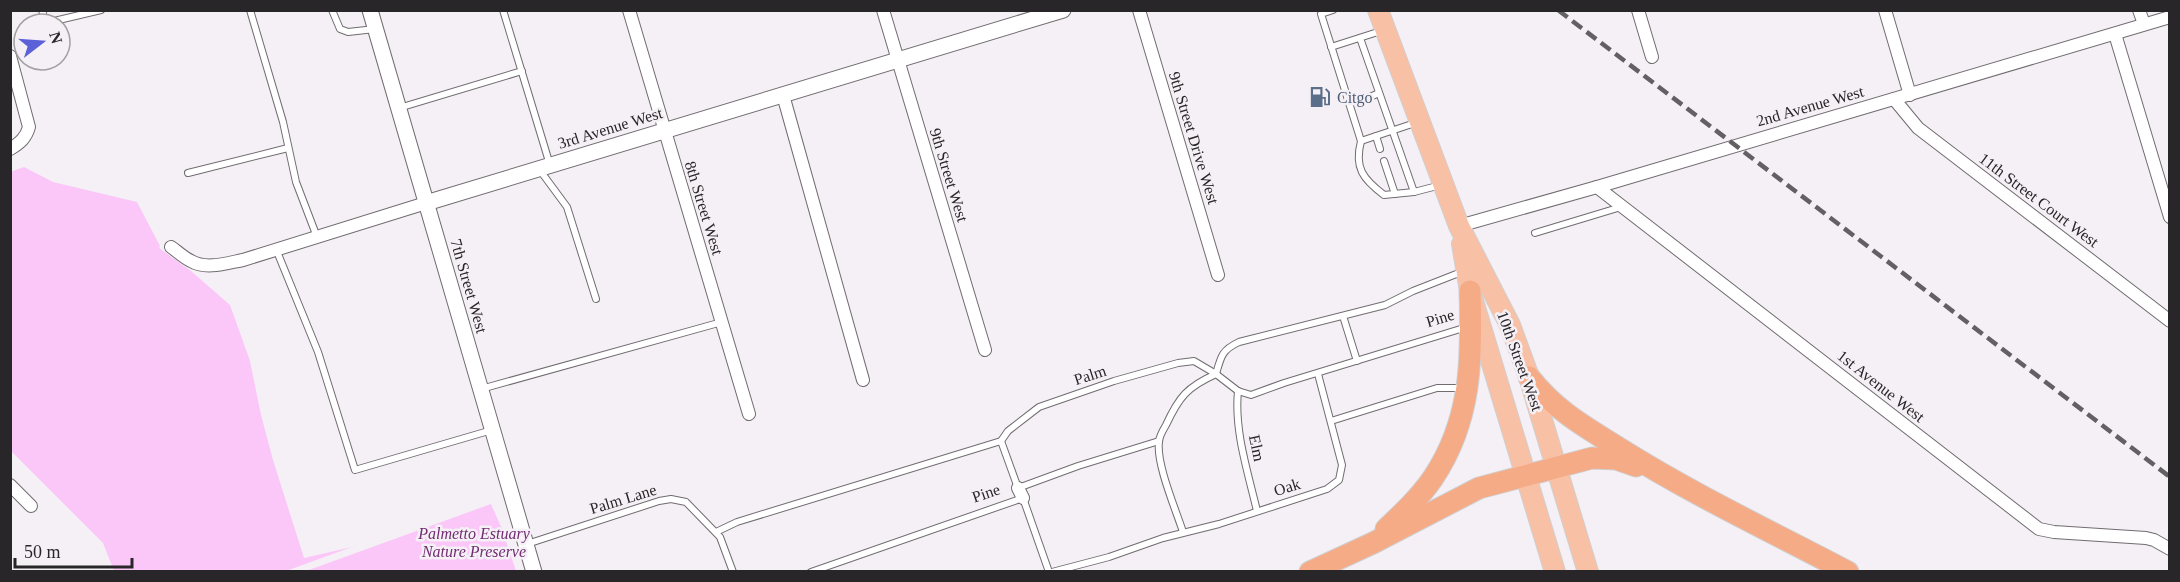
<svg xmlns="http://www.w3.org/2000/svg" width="2180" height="582" font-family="'Times New Roman',serif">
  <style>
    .green { fill: #fac7f8 }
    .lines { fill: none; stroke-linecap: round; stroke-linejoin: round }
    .service-casing { stroke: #716c70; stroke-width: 8 }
    .minor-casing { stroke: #716c70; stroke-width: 14 }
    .tertiary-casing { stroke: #716c70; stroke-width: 17 }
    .primary-casing { stroke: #d0cfd0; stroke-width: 22 }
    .trunk-casing { stroke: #d0cfd0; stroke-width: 23 }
    .service { stroke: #fff; stroke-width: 6 }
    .minor { stroke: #fff; stroke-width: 12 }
    .tertiary { stroke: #fff; stroke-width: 15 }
    .primary { stroke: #f8c0a5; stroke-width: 20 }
    .trunk { stroke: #f6ab87; stroke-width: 21 }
    .rail { stroke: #636063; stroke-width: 4.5; stroke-dasharray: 12 6; stroke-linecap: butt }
    .labels { text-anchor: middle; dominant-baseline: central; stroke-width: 5; stroke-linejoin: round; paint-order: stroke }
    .service-label { font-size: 16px; fill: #4e5e75; stroke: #f5f0f5; text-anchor: start }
    .street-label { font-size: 16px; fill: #282628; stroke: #f5f0f5 }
    .park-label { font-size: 16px; font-style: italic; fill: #712c71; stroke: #f5f0f5 }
  </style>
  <rect width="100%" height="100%" fill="#f5f0f5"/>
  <!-- green -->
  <g class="green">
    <path d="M24,167l29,15 84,20 23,44 -1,2 32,23 39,34 20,56 11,54 12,45 31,98 48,-11 -66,24h-172l-11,-28 -92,-92 -1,-279z"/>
    <path d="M491,504l11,25 14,42h-210z"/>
  </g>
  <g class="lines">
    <defs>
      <g id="service">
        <path d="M42,10l2,7 6,5 51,-12"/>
        <path d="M250,10l33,112 13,60 21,55"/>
        <path d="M332,10l8,19 8,3 27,-3"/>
        <path d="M503,10l47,155"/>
        <path d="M1333,10l-12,4 40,127 57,-19"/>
        <path d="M1360,38l54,154 27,-7"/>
        <path d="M1331,47l50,-16"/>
        <path d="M1370,97l9,-4"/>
        <path d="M399,108l123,-37"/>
        <path d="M1376,136l4,13"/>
        <path d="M1361,141c-7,27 2,38 23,54l30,-3"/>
        <path d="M1384,161l11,33"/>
        <path d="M539,169l28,38 29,92"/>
        <path d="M188,173l100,-25"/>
        <path d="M1535,233l86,-26"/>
        <path d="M276,249l42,103 37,118 137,-40"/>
        <path d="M1343,316l14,45"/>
        <path d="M1216,374c5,-18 6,-24 23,-32l146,-37 28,-14 51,-20"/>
        <path d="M481,389l241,-67"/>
        <path d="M1238,391c-4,40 10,81 19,120"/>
        <path d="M1331,421l106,-33h27"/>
        <path d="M1001,441l17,47 60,-22 81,-25"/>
        <path d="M716,532l21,-10 264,-81 7,-10 31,-24 75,-26 64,-18 16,-2 22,13 22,17 13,4 33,-12 183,-56"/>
        <path d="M1183,532c-7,-22 -27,-68 -24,-90 0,-5 4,-12 7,-17 13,-28 21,-38 50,-51"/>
        <path d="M527,544l132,-43 12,-2 15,3 34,35 13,35"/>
        <path d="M811,572l212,-74 26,74"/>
        <path d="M1052,572l57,-15 54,-19 56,-14 108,-35 12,-9 3,-15 -24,-91"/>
      </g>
      <g id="minor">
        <path d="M629,10l120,404"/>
        <path d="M883,10l102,340"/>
        <path d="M1139,10l79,265"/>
        <path d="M1638,10l14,47"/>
        <path d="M1885,10l25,85"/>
        <path d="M2139,10l5,14"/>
        <path d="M2115,34l55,183"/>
        <path d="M10,56l19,71c-3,11 -9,16 -19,22"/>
        <path d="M783,95l80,285"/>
        <path d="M1894,99l24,29 252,193"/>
        <path d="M1597,187l442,342 15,3 92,6 8,2 16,9"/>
        <path d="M1459,226l138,-39 573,-170"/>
        <path d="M171,247c6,4 13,11 20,14 15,9 36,2 52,-1l183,-57"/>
        <path d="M10,485l21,21"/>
        <path d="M1018,488l5,10"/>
      </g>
      <g id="tertiary">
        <path d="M370,10l164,562"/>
        <path d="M426,203l637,-193"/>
      </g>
      <g id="primary">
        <path d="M1378,10l81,216 51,99 19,52 59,195"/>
        <path d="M1462,244l8,47 85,281"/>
      </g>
      <g id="trunk">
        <path d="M1529,377c28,35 55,49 93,73 72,45 150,82 226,122"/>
        <path d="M1386,529c17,-16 34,-32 47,-51 39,-58 39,-120 37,-187"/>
        <path d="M1310,572l63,-29 106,-55 113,-30 24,1 20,7"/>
      </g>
    </defs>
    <!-- service casing -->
    <use href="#service" class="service-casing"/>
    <!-- minor casing -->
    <use href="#minor" class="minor-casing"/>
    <!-- tertiary casing -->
    <use href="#tertiary" class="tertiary-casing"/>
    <!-- primary casing -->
    <use href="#primary" class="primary-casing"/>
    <!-- trunk casing -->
    <use href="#trunk" class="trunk-casing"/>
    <!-- service -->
    <use href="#service" class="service"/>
    <!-- minor -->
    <use href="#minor" class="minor"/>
    <!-- tertiary -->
    <use href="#tertiary" class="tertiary"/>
    <!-- primary -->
    <use href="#primary" class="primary"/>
    <!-- trunk -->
    <use href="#trunk" class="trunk"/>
    <!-- rail -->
    <path class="rail" d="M1558,10l612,467"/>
  </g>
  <!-- icons -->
  <defs>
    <symbol id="fuel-bare" viewBox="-9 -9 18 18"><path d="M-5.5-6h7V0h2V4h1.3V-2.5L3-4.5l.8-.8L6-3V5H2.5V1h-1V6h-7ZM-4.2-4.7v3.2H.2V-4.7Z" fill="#5c6f8a" stroke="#f5f0f5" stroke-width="2.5" paint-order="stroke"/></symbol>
  </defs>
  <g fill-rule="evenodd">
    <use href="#fuel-bare" x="1305" y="82" width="30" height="30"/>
  </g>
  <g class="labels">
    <!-- service labels -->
    <g class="service-label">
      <text x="1337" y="97">Citgo</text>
    </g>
    <!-- street labels -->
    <g class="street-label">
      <text transform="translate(1810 106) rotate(-16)">2nd Avenue West</text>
      <text transform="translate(610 128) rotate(-17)">3rd Avenue West</text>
      <text transform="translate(1194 138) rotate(73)">9th Street Drive West</text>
      <text transform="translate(949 175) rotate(73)">9th Street West</text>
      <text transform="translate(2039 200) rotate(37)">11th Street Court West</text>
      <text transform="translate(704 208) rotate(73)">8th Street West</text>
      <text transform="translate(469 286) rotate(74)">7th Street West</text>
      <text transform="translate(1440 318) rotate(-17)">Pine</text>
      <text transform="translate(1520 361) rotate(70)">10th Street West</text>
      <text transform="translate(1090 375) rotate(-18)">Palm</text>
      <text transform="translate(1881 386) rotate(38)">1st Avenue West</text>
      <text transform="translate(1257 448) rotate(78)">Elm</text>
      <text transform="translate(1287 487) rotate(-17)">Oak</text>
      <text transform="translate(986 493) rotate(-19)">Pine</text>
      <text transform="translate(623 499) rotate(-17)">Palm Lane</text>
    </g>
    <!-- park labels -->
    <g class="park-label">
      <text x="474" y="533">Palmetto Estuary<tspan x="474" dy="18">Nature Preserve</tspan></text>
    </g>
  </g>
  <!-- border -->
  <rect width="2180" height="582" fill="none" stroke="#282628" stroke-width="24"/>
  <!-- north arrow -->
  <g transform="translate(42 42) rotate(73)"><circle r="28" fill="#f5f0f5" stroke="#a39fa3" stroke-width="1.5"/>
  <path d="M0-4.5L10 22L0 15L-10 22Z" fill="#5c61d8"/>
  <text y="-9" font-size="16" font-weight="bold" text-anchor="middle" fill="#282628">N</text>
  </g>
  <!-- scale -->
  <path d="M15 558v9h117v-9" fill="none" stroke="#282628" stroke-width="3"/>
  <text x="24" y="558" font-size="18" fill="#282628" stroke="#f5f0f5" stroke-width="4.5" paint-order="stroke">50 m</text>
</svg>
